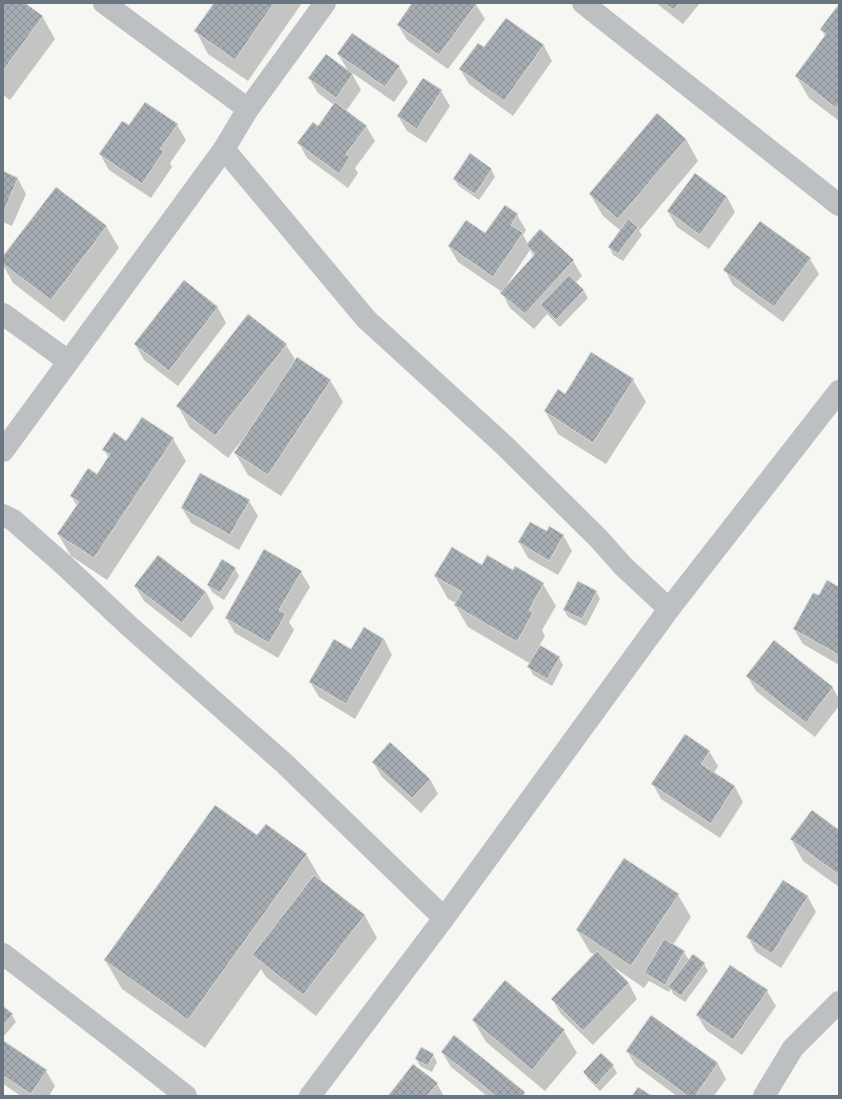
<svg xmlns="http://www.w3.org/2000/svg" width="842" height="1099" font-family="'Open Sans',sans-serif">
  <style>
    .shadow { fill: #0003; fill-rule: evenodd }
    .building { fill: url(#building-cross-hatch); stroke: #d8d8d6 }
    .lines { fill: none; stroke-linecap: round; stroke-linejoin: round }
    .minor { stroke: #bcc0c3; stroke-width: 22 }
  </style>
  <defs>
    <pattern id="building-cross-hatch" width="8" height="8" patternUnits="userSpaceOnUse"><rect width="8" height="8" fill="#a6adb2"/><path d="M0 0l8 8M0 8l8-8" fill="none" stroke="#8b9196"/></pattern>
  </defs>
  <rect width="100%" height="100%" fill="#f6f6f3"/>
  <!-- shadow -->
  <g class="shadow">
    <path d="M3,3h20l19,13 13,23 -45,61 -7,-5z"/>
    <path d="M215,3h87l-54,78 -40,-27 -12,-23z"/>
    <path d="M413,3h62l10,16 -37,50 -41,-29 -9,-15z"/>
    <path d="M656,3h44l-17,21z"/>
    <path d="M839,5v116l-30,-23 -13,-22 29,-40 -4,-7z"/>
    <path d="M507,19l37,27 8,15 -39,55 -44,-32 -9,-15 25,-20z"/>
    <path d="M338,54l61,13 9,15 -14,20 -43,-30 10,18 -15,21 20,15 9,15 -20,27 3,5 -10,15 -41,-30 -8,-15 19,-16 16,-22 -16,-12 -9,-15 40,-6z"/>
    <path d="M423,79l18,12 9,15 -24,37 -19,-12 -9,-15z"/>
    <path d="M177,125l9,15 -16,23 2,4 -21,31 -42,-28 -9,-16 29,-28z"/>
    <path d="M686,139l12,22 -59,70 3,4 -19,26 -10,-6 -4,-8 12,-16 -18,-15 -13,-22z"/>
    <path d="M491,169l4,8 -16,23 -20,-14 -5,-7z"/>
    <path d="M3,172l15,7 8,15 -14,32 -9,-4z"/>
    <path d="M727,197l8,15 -26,37 -32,-22 -9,-15z"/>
    <path d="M517,215l9,15 -3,5 5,9 45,17 9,15 -7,7 9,8 4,7 -28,29 -13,-13 -13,15 -24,-21 -8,-15v-1l-44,-30 -9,-15 36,-12zM530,250l4,7 -27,29h-1z"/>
    <path d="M106,226l13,22 -55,74 -51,-39 -10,-18v-8z"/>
    <path d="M810,259l9,15 -36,48 -50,-37 -8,-15z"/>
    <path d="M184,281l34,27 8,15 -48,63 -34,-26 -9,-16z"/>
    <path d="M248,315l38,30 10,16 34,19 13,22 -62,94 -33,-21 -13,-22 7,-11 -1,-1 -13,17 -38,-30 -12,-22z"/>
    <path d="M633,380l13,22 -40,62 -48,-30 -13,-23 21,-15z"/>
    <path d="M173,439l13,22 -79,119 -36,-24 -13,-22 19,-28 -6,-10 26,-20 12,-18 -5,-8 23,-8z"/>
    <path d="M249,501l9,15 -19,34 -48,-27 -9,-15z"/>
    <path d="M547,532l16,3 9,16 -14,24 -30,-17 -9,-16z"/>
    <path d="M483,566l30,5 30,13 13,22 -14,24 3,6 -6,10 20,12 4,7 -11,21 -19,-11 -4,-8 2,-3 -63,-37 -13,-22 1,-2 -8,-4 -13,-23z"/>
    <path d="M235,569l4,7 -15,24 -12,-8 -4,-7z"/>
    <path d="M301,572l9,15 -21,35 5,8 -16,28 -43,-25 -9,-15z"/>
    <path d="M135,586l71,6 8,16 -23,30 -47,-37z"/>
    <path d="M839,588v77l-36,-21 -9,-15 25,-32z"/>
    <path d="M596,591l4,8 -14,27 -18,-9 -4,-7z"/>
    <path d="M384,639l8,16 -37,64 -36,-22 -9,-15z"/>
    <path d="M774,642l59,46 6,11v7l-24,31 -59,-46 -9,-15z"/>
    <path d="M709,751l9,15 -4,7 21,14 8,15 -23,36 -59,-39 -8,-15z"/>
    <path d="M373,762l57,17 8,15 -17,19 -39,-36z"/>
    <path d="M839,831v56l-36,-26 -12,-22z"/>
    <path d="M258,837l48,17 17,29 42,33 12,22 -61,78 -50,-39 -5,-8 -56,79 -83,-59 -17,-29z"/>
    <path d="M783,881l25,16 8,15 -35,56 -25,-16 -8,-15z"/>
    <path d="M678,895l13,22 -18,28 11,7 5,8 15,4 4,7 -23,31 -12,-8 -2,-5 -2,3 -20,-11 -5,7 -32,-22 -1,1 18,17 8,15 -44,46 -32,-31 -9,-15 43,-44 -5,-3 -13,-22z"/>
    <path d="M767,991l9,15 -34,49 -36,-25 -9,-15z"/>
    <path d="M3,1007l9,8 4,7 -13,15z"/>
    <path d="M651,1016l67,48 8,15 -12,17h-37l-41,-30 -9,-15z"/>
    <path d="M473,1020l91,11 13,22 -32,38 -59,-49z"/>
    <path d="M3,1045l43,26 9,15 -6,10h-28l-18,-12z"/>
    <path d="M442,1052l82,41 2,3h-39l-36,-29z"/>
    <path d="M433,1055l4,7 -5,10 -12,-6 -4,-7z"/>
    <path d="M613,1066l4,7 -17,18 -12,-12 -4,-7z"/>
    <path d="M437,1084l7,12h-55z"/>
  </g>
  <!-- building -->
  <g class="building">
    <path d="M3,3h22l18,13 -40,55z"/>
    <path d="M214,3h60l-39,57 -41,-29z"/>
    <path d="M412,3h65l-38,52 -42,-30z"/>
    <path d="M665,3h14l-5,7z"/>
    <path d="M839,4v100l-3,4 -41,-32 31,-42 -6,-5z"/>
    <path d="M506,18l38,27 -40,56 -45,-32 19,-26 6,4z"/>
    <path d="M352,33l48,33 -15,21 -48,-33z"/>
    <path d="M326,54l27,20 -17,24 -28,-20z"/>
    <path d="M423,78l19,12 -25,39 -20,-13z"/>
    <path d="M145,102l33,22 -18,25 4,2 -22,33 -43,-30 23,-33 7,4z"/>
    <path d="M335,102l32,24 -21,28 4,3 -11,17 -42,-31 16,-21 5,4z"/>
    <path d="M657,113l29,26 -68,80 -29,-25z"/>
    <path d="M470,153l22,16 -17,25 -22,-15z"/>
    <path d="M3,171l15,7 -14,33h-1z"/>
    <path d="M695,173l32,24 -27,38 -33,-24z"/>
    <path d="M56,187l51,39 -56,74 -48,-36v-8z"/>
    <path d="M505,205l13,9 -7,11 12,8 -30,44 -45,-31 18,-26 19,13z"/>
    <path d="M628,219l10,8 -20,27 -10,-7z"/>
    <path d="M760,221l51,37 -37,49 -51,-37z"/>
    <path d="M540,229l34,31 -49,54 -25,-21 35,-39 -9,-9z"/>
    <path d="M569,275l15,15 -28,30 -16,-15z"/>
    <path d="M184,280l34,27 -49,64 -35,-27z"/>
    <path d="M248,314l39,30 -72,92 -39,-30z"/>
    <path d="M591,352l43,27 -41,64 -49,-32 14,-22 7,5z"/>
    <path d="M297,357l34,23 -63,95 -34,-22z"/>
    <path d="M142,417l32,21 -80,120 -37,-24 22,-32 -9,-6 18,-28 9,6 13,-20 -8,-4 12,-18 12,9z"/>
    <path d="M200,473l50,27 -20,35 -49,-27z"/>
    <path d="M530,522l17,9 2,-5 15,9 -15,26 -31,-19z"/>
    <path d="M452,547l30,18 5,-10 26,15 2,-4 29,17 -15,27 4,3 -16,29 -63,-37 8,-13 -28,-16z"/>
    <path d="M264,549l38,22 -23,39 7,4 -17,29 -44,-25z"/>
    <path d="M158,555l48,37 -24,31 -48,-37z"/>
    <path d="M222,559l14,9 -16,25 -13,-8z"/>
    <path d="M827,580l12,7v68l-46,-26 20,-36 6,2z"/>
    <path d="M578,581l19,10 -15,28 -19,-9z"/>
    <path d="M364,627l20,12 -38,65 -37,-22 25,-43 17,10z"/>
    <path d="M774,640l59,47 -27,36 -60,-47z"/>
    <path d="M540,645l20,12 -13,22 -20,-12z"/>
    <path d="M685,734l25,17 -9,13 34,22 -24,38 -60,-40z"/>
    <path d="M390,742l40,37 -18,19 -40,-36z"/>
    <path d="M215,805l42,30 9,-11 41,30 -119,166 -84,-60z"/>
    <path d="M812,810l27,20v45l-49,-36z"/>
    <path d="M624,858l55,36 -48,72 -55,-36z"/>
    <path d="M314,875l51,40 -62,80 -51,-40z"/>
    <path d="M783,880l25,16 -36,58 -26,-17z"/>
    <path d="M664,939l21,12 -20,34 -21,-12z"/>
    <path d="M597,951l32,32 -46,48 -32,-32z"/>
    <path d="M693,954l12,9 -24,33 -13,-9z"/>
    <path d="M730,965l38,25 -35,50 -37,-25z"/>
    <path d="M505,980l60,50 -33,40 -60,-50z"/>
    <path d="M3,1006l10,8 -10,11z"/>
    <path d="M651,1015l67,48 -23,33h-7l-62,-45z"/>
    <path d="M454,1035l71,57 -3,4h-26l-55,-44z"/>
    <path d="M4,1041l43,29 -16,24 -28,-18v-32z"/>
    <path d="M421,1047l13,7 -6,12 -13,-7z"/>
    <path d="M601,1053l13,12 -18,20 -13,-13z"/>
    <path d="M413,1064l25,19 -11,13h-39z"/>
    <path d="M638,1087l14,9h-20z"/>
  </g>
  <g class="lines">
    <!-- minor -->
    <g class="minor">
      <path d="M104,3l144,106"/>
      <path d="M583,3l256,202"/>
      <path d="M224,149l142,170 140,128 93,92 24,27 46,43"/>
      <path d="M3,314l65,47"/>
      <path d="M3,451l221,-302 24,-40 77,-106"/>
      <path d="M3,515l10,5 50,44 66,62 156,138 159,154"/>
      <path d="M3,954l117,90 66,52"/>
      <path d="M310,1096l134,-178 225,-309 170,-218"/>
      <path d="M764,1096l29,-48 46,-46"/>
    </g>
  </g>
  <!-- border -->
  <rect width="842" height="1099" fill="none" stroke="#697681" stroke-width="8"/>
</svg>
